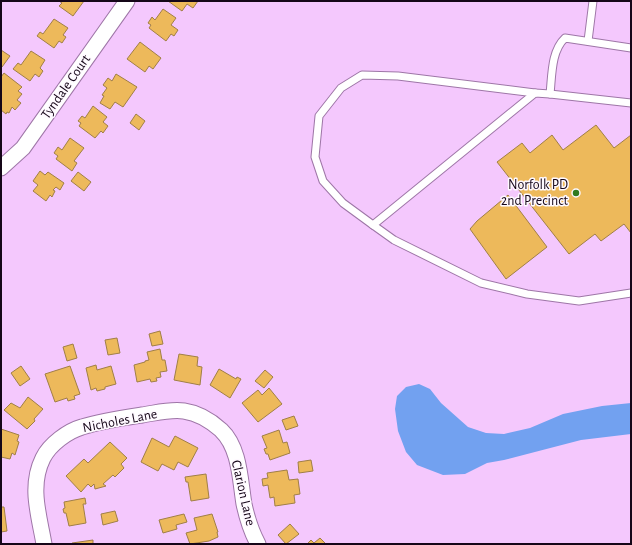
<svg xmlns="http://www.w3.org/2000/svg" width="632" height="545" font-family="'Alegreya Sans',sans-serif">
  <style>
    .water { fill: #72a1f0 }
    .building { fill: #edb95b; stroke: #a07f46 }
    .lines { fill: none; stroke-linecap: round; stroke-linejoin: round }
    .lane-casing { stroke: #9e76a7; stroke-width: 9 }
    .street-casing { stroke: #9e76a7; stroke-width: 17 }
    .lane { stroke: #fff; stroke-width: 7 }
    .street { stroke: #fff; stroke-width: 15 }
    .poi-dot { fill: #317a1f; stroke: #fef9ff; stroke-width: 1.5 }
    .labels { text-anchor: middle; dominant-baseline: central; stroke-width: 3; stroke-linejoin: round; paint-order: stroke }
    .street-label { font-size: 14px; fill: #150618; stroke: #fef9ff }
    .poi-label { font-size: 14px; fill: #150618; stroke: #fef9ff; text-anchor: end }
  </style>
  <rect width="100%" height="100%" fill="#f4c8fd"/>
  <!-- water -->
  <path class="water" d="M419,384l11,5 11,14 27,24 18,6 18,1 26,-6 33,-14 39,-8 29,-3v31l-50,6 -77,20 -17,3 -22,11 -22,1 -26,-10 -11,-13 -8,-21 -3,-22 2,-13 9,-9z"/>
  <!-- building -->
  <g class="building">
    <path d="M59,1h25l-11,15 -14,-10 3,-3z"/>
    <path d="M168,1h30l-5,7 -6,-4 -5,7z"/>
    <path d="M163,9l13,9 -5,7 7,5 -4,6 -3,-2 -5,7 -17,-13 2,-3 -3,-2 4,-6 3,3z"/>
    <path d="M54,19l14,9 -5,7 3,2 -4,6 -3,-2 -5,7 -17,-12 3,-4 3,2z"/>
    <path d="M140,42l21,16 -8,11 -4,-3 -4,6 -18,-13z"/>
    <path d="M1,50l9,6 -8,11 -1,-1z"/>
    <path d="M31,51l14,9 -5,8 3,3 -4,6 -4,-3 -5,7 -17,-12 5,-6 3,2z"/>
    <path d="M4,73l18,14 -4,4 4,3 -5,6 4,3 -6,7 -3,-3 -3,6 -2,-1 -1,2 -5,-4v-33z"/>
    <path d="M116,74l21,13 -14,20 -8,-5 -5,7 -10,-6 4,-7 -2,-1 5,-7 -4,-3 5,-7 4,3z"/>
    <path d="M93,106l14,11 -4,5 5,4 -5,7 -2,-2 -6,7 -16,-12 2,-3 -3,-2 4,-5 3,2z"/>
    <path d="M136,114l9,7 -6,9 -9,-7z"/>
    <path d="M596,125l18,23 17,-13v98l-7,-9 -23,17 -6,-7 -26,20 -72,-92 25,-19 8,10 22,-18 11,15z"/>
    <path d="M70,138l14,10 -10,13 3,2 -5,8 -16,-12 2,-3 -4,-3 4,-6 4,3z"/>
    <path d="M40,171l5,4 3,-3 16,11 -4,7 -4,-3 -3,3 2,1 -3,6 -2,-2 -4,6 -13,-10 5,-6 -5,-4z"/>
    <path d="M78,172l13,10 -7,9 -13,-10z"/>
    <path d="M508,195l39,52 -41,32 -36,-50 7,-8z"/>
    <path d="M160,331l3,13 -11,2 -3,-12z"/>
    <path d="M117,338l3,15 -12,2 -3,-15z"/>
    <path d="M73,344l4,14 -10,3 -4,-14z"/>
    <path d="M160,349l2,11h3l2,11 -7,1 1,5 -5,1 1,3 -6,1 -1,-3 -13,3 -3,-17 11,-3v-1l4,-1 -2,-8z"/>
    <path d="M179,354l19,3 -1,9 5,1 -2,18 -26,-5z"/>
    <path d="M96,365l1,5 14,-4 5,18 -11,3v2l-8,2 -1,-3 -5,2 -5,-22z"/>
    <path d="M21,366l9,13 -10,7 -9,-13z"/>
    <path d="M70,366l10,28 -6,2 1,3 -7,2 -1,-3 -12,4 -10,-28z"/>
    <path d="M219,369l17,10 1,-2 4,2 -11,19 -20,-13z"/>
    <path d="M265,370l8,7 -9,11 -9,-7z"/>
    <path d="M269,388l13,16 -24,18 -16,-19 16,-13 4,5z"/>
    <path d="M28,397l15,12 -9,10 1,2 -8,8 -23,-19 7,-7 9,5z"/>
    <path d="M294,416l4,10 -12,4 -4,-10z"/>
    <path d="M1,429l18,6 -2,6 2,1 -4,13 -3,-2 -2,6 -9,-2z"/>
    <path d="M279,430l4,13 4,-1 3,11 -20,7 -2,-6h-2l-2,-5 3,-1 -5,-12z"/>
    <path d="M175,436l23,12 -10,19 -10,-5 -4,8 -12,-6 -4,7 -17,-9 11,-24 17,9z"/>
    <path d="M110,442l17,16 -6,6 3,4 -9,9 -2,-2 -10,9 3,2 -11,3 -1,-5 -3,3 -3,-3 -7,8 -15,-16 18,-17 4,4z"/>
    <path d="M311,460l2,11 -14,2 -1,-11z"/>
    <path d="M287,470l2,10 9,-1 2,15 -6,1 1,8 -20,3 -1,-9 -4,1 -2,-13 -5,1 -1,-7 6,-1 -1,-5z"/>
    <path d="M206,474l3,24 -18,3 -3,-19h-2l-1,-5z"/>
    <path d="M85,498l1,6h-3l3,19 -17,3 -3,-13h-2l-1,-4 2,-1 -1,-6z"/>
    <path d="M1,507h3l3,24 -6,1z"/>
    <path d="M115,511l3,10 -15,4 -2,-11z"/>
    <path d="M184,514l3,8 -11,3 1,4 -14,4 -4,-13z"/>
    <path d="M212,514l6,18h-1l1,5 -9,4 -19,3 -4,-11 11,-3 -3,-12z"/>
    <path d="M290,524l9,10 -13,10 -8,-9z"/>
    <path d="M320,538l6,6h-19l4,-4 3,3z"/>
    <path d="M93,540v4h-21v-1z"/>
  </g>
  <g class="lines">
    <defs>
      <g id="lane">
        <path d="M588,41l5,-40"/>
        <path d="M631,48l-66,-10c-14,13 -13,38 -15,56l81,9"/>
        <path d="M550,94l-15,-1 -162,132 21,15 87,43 46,11 52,7 52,-8"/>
        <path d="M373,225l-30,-22 -20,-22 -8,-24 4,-41 22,-28 21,-13 36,1 137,17"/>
      </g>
      <g id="street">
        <path d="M1,168l22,-20 104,-147"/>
        <path d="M44,544c-5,-29 -15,-58 -1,-86 7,-14 25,-27 39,-31 19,-6 40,-9 60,-12 14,-2 28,-6 42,-4 14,2 27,10 37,19 19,18 19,50 23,74 3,14 7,27 14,40"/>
      </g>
    </defs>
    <!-- lane casing -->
    <use href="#lane" class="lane-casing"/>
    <!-- street casing -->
    <use href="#street" class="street-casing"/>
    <!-- lane -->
    <use href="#lane" class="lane"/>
    <!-- street -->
    <use href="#street" class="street"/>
  </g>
  <!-- markers -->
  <circle class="poi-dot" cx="576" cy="193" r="4"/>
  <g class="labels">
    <!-- street labels -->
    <g class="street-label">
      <text transform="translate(66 87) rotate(-55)">Tyndale Court</text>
      <text transform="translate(120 421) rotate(-11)">Nicholes Lane</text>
      <text transform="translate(243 493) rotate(77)">Clarion Lane</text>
    </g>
    <!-- poi labels -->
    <g class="poi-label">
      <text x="568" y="185">Norfolk PD<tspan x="568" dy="16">2nd Precinct</tspan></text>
    </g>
  </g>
  <!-- border -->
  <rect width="632" height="545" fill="none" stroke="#150618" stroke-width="4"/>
</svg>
